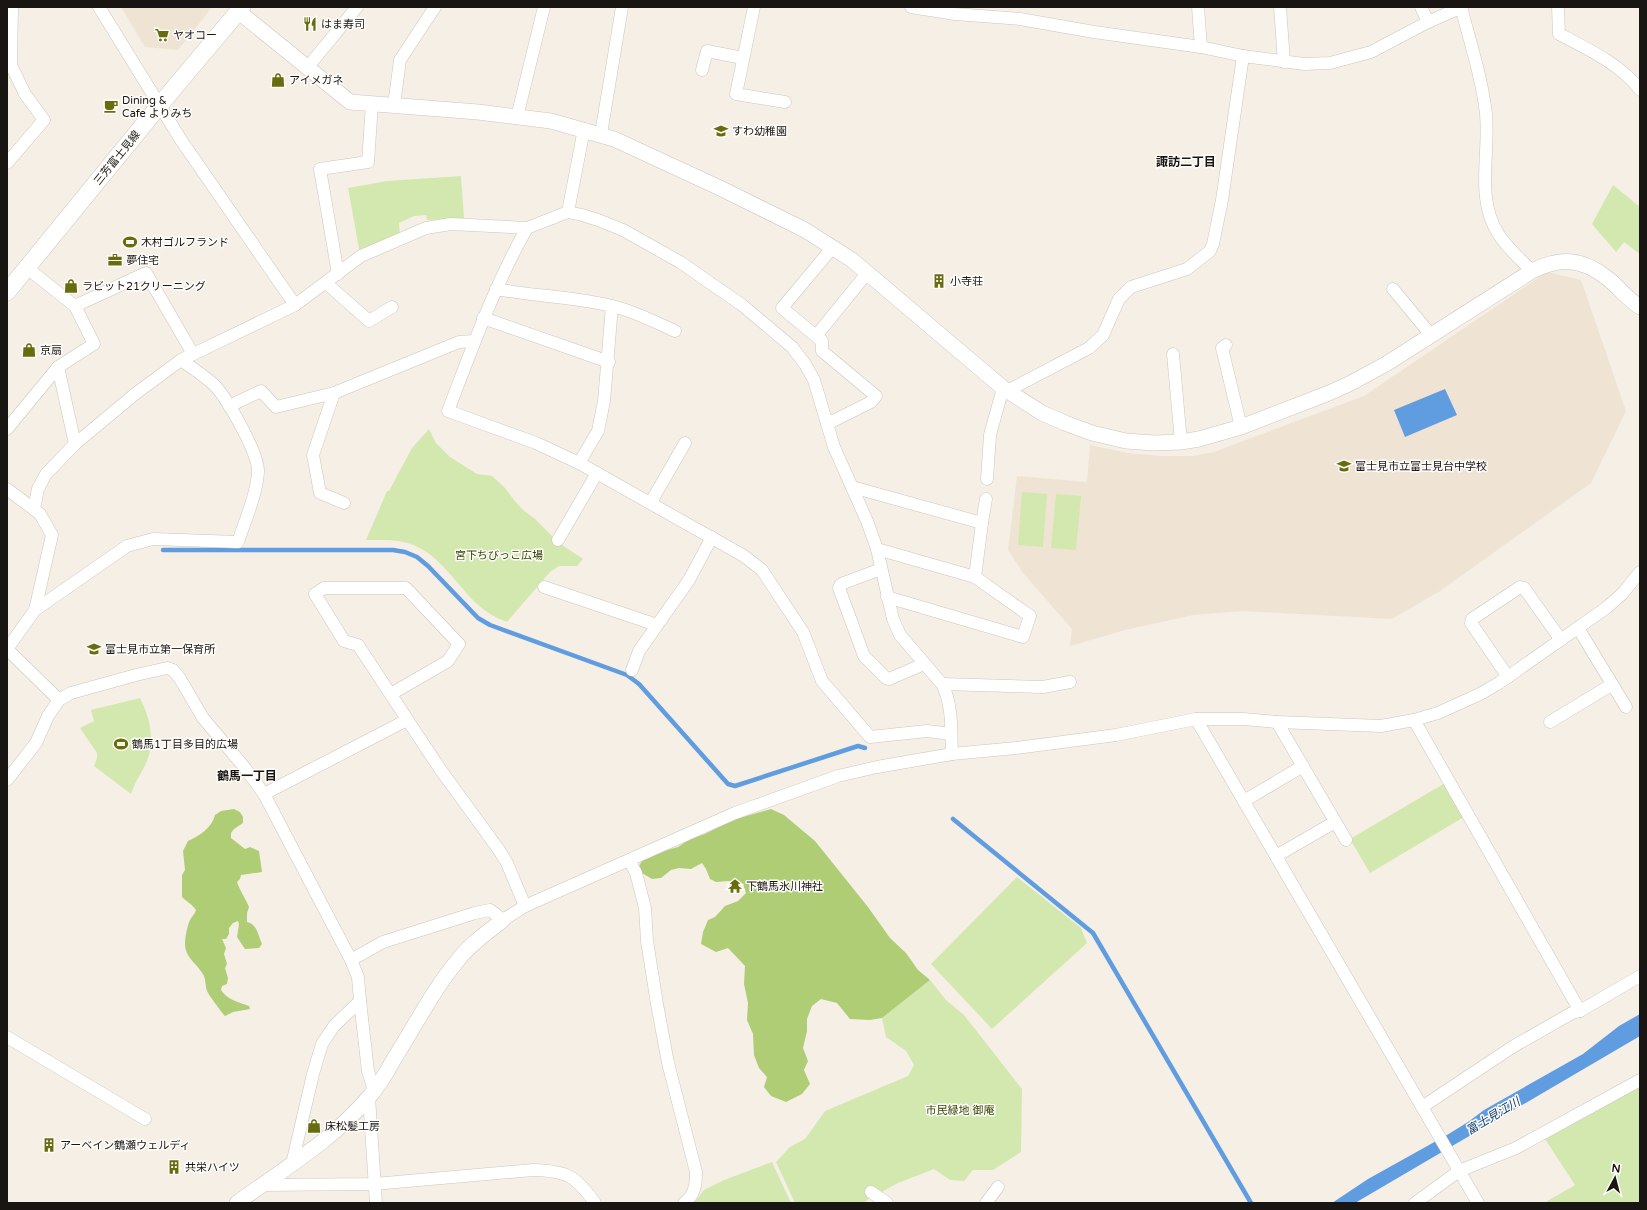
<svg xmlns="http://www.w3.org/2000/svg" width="1647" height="1210" font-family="'Varela Round','Noto Sans JP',sans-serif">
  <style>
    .built { fill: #efe3d3 }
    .green { fill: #d3e8ae }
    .forest { fill: #afcd75 }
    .water { fill: #609ce0 }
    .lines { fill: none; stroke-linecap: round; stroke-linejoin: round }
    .stream { stroke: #609ce0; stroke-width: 4.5 }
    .minor-casing { stroke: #ccc5bc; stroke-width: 13 }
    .tertiary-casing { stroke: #ccc5bc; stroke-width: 16 }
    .secondary-casing { stroke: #ccc5bc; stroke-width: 18 }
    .minor { stroke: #fff; stroke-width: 12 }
    .tertiary { stroke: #fff; stroke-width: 15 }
    .secondary { stroke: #fff; stroke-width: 17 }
    .labels { text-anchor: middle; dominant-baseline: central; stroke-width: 3; stroke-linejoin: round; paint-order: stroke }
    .poi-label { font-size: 11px; fill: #181512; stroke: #fffdfb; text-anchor: start }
    .street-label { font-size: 11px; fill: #181512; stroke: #fffdfb }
    .park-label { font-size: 11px; fill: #354602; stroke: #fffdfb }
    .neighbourhood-label { font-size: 12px; font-weight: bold; fill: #181512; stroke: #fffdfb }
    .water-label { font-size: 12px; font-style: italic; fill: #143e6a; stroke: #fffdfb }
  </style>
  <rect width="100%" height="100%" fill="#f6efe6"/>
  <!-- built -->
  <g class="built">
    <path d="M121,7h91l-34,43 -33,-3z"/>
    <path d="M1547,272l34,8 45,131 -35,72 -151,108 -48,28 -150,-8 -49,4 -68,15 -55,16 2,-17 -49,-56 -15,-23 9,-74 70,6 3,-37 37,8 35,3h31l21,-4 150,-56z"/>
  </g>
  <!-- green -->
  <g class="green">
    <path d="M461,176l3,42 -37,2 -1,-5 -12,1 -15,7 1,12 -40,19 -12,-66 39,-7z"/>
    <path d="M1613,185l27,22v47l-16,-12 -8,10 -24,-28z"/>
    <path d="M429,429l7,14 14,14 27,17 15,2 13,12 9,12 8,9 13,10 24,24 24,16 -6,7h-18l-9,6 -43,50c-9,-4 -17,-7 -24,-13 -25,-20 -41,-54 -72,-65 -14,-5 -31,-4 -45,-4l21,-49h2l23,-43z"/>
    <path d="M1022,492l25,2 -4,53 -25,-2z"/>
    <path d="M1056,494l25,2 -5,54 -25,-2z"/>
    <path d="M140,698c9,18 15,40 8,60 -4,12 -13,23 -17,36l-37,-28 3,-8v-5l-17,-25 14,-7 -3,-11z"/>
    <path d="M1445,783l19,34 -94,56 -20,-34z"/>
    <path d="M1017,877l64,51 6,15 -95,86 -61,-65z"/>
    <path d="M930,980l16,20 18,15 58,74 -1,63 -28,18h-20l-9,11 -14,-1 -16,-11 -36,14 -31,17 -2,3h-70l-19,-41 14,-15 15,-8 20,-28 83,-35 6,-11 -8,-14 -20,-14 -4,-19z"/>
    <path d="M1640,1086v117h-96l31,-18 -30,-46z"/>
    <path d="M772,1162l19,41h-97l10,-13 20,-10z"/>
  </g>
  <!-- forest -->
  <g class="forest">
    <path d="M234,809l6,3 3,5v6l-9,6 -3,4v5l14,11 5,-2 9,4 3,21 -21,3 -1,4 -3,3c2,7 9,17 12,25l-2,6v9c10,2 11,13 15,22l-3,4 -14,1 -8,-12 2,-13 -1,-3 -5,2 -4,5v6l-3,5h-4l4,9 -2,6 3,10 -2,4 3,10 -1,6 -5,2 -1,4c7,10 17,12 28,16l1,3 -17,3 -8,4c-2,-2 -17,-22 -18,-25 -2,-5 -1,-10 -3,-15 -6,-12 -18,-17 -19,-31 0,-7 2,-19 5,-25 2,-4 5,-6 6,-10 -4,-6 -9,-8 -14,-13v-22l3,-5 -2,-19 5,-10c11,-5 24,-13 27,-26l6,-4z"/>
    <path d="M771,809l13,6 31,26 53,66 22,31 16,15 12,17 12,10 -48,38 -12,2 -20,-1 -13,-16 -16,-4 -9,7 -5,13v12l-4,17 5,13 -4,9 6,14 -8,10 -16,8 -15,-6 -7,-9 3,-10 -8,-9 -5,-13 -1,-21 -6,-14 1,-17 -4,-19 1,-18 -17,-18 -12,4 -15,-8 2,-12 5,-12 7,-3 10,-11 13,-5 8,-8 -3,-9 -15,-3 -12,1 -6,-3 -4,-10 -4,-6 -11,6 -12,-1 -8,2 -10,8 -9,1 -10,-6 -3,-7 4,-7 17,-7 18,-5 12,-8 15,-5 27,-14z"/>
  </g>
  <!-- water -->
  <g class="water">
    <path d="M1445,389l12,26 -52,22 -11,-27z"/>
    <path d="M1640,1014v22l-285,167h-23l36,-24 79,-44 21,-13 16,-12 99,-56 36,-28z"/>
  </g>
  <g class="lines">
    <!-- stream -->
    <g class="stream">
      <path d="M163,550h230l12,2 12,5 11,9 50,52 12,7 137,50 12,9 89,100 7,2 123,-40 7,2"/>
      <path d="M953,819l140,114 158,270"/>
    </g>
    <defs>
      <g id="minor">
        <path d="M99,7l82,133 114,165"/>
        <path d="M754,7l-18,87 49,8"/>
        <path d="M911,7l44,7 65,5 74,13 107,15 42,9 61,8 26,-1 41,-11 57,-30 34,-15"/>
        <path d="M1198,7l3,40"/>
        <path d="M1280,7l4,55"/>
        <path d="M1421,7l7,15"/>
        <path d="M1461,7c9,35 21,71 25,107 4,40 -11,85 13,121 9,14 22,25 33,36"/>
        <path d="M1558,7l1,27c27,14 63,31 81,56"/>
        <path d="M307,68l50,-61"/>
        <path d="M702,70l5,-19 36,7"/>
        <path d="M394,105l6,-45 35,-53"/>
        <path d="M517,117l27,-110"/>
        <path d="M601,134l21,-127"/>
        <path d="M7,163l37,-43 -19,-26 -14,-29 1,-58"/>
        <path d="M568,212l14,3 16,5 25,10 57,32 62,43 50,42 13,17 9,16 20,67 33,74 10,28 16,70 7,16 42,49c11,21 9,48 10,70"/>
        <path d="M527,228c-33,58 -55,121 -79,183l88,32 43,20 165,93 18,14 41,62 19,49 48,56 57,-6 24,3"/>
        <path d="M338,274l-18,-105 48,-7 4,-58"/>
        <path d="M326,283l43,38 23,-14"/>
        <path d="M496,289c38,7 78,8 116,17 22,5 43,16 63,25"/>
        <path d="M1393,289l38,46"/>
        <path d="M75,306l71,-33 47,81"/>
        <path d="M483,318l126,44"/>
        <path d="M816,336l52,-64"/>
        <path d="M1226,345l-4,3 19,79"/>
        <path d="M1173,354l8,88"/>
        <path d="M58,367l17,77"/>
        <path d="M1007,391l82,-43 14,-13 16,-36 12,-12 56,-18 23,-18 3,-7 9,-44 21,-144"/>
        <path d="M334,393l-21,62 7,38 24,10"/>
        <path d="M229,406l32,-15 15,16 58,-14 125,-51 15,-1"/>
        <path d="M827,424l44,-22 5,-6 -54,-45v-10l-40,-33 51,-61"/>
        <path d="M7,429l51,-62 36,-23 -19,-38 -48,-38"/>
        <path d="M579,463l19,-32 6,-30 8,-95"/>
        <path d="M987,479l3,-44 13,-47"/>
        <path d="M852,487l130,36 -7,54 55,39 -7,21 -136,-40"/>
        <path d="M7,489l33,25 12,21 -17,75 -28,39 52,51"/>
        <path d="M651,502l34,-59"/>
        <path d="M34,509l4,-20 8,-15 29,-30 60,-50 46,-34 114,-55 66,-49 65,-28 25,-4 76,4 41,-16 16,-83"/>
        <path d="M982,523l4,-24"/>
        <path d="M558,540l39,-67"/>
        <path d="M877,549l98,28"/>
        <path d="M881,569l-40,15 -2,4 25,68 22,22 3,1 35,-15"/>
        <path d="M544,587l113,38"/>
        <path d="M35,610l92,-64 26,-7 85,3c7,-21 19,-49 20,-70 1,-18 -32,-77 -46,-89 -9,-8 -21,-16 -31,-23"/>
        <path d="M1578,628l48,79"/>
        <path d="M632,670l7,-19 50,-71 23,-43"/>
        <path d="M1508,677l-37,-54 1,-4 48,-32 4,1 37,52"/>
        <path d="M942,684l101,3 27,-5"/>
        <path d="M391,694l57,-33 11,-17 -53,-56h-82l-9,6 29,47 14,4 82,124 59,81 8,13 18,43"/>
        <path d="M1196,719l282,484"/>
        <path d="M1414,720l166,291"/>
        <path d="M1277,722l69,118"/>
        <path d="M1550,722l61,-37"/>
        <path d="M7,780l29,-37 12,-27 11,-16 12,-7 65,-18 31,-7 6,2 6,7 24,41 42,50 19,26 87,166 7,17 2,24 8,70 6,20"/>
        <path d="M264,794l143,-74"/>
        <path d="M1244,801l59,-35"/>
        <path d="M1276,856l59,-34"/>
        <path d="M629,860l7,13 9,35 2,33 10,63 11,59 28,109c0,12 -1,23 -12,31"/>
        <path d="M351,960l32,-18 92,-29 15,-3 13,10 22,-14 210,-93 103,-37 39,-9 75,-13 64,-6 100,-13 80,-16h47l34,3 104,4 33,-6 24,-7 42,-19 19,-11 107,-75 16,-14 18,-22"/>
        <path d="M7,1037l138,82"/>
        <path d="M369,1097l7,106"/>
        <path d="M1422,1107l92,-61 58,-33 8,-2 60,-35"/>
        <path d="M292,1164l21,-90 9,-30 12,-18 26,-25"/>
        <path d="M261,1185l113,-1 159,-14c34,1 42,5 62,33"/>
        <path d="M871,1192l16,11"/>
        <path d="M986,1203l12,-16"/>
        <path d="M1415,1203l44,-32 57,-23 124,-68"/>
      </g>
      <g id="tertiary">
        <path d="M239,12l111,90 128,10 73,9 63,18 106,49 85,42 47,30 151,128 39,25 23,10 27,10 34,8 28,2 27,-1 18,-3 42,-12 88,-34 20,-9 37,-20 146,-93c28,-14 50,-13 75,7 12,9 20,21 33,29"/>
        <path d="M237,1203c45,-33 96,-63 132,-106 10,-11 18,-25 25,-38 21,-33 39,-69 64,-99 12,-16 30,-28 45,-40"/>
      </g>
      <path id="secondary" d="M7,292l152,-186 83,-99"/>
    </defs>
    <!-- minor casing -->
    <use href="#minor" class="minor-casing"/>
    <!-- tertiary casing -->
    <use href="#tertiary" class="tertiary-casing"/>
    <!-- secondary casing -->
    <use href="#secondary" class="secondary-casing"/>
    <!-- minor -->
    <use href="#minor" class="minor"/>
    <!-- tertiary -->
    <use href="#tertiary" class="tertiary"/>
    <!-- secondary -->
    <use href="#secondary" class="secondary"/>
  </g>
  <!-- icons -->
  <defs>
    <symbol id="restaurant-bare" viewBox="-9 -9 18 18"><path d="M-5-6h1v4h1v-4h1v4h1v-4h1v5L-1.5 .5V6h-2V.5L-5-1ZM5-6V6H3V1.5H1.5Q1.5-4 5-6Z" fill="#676c0f" stroke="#fffdfb" stroke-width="2.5" paint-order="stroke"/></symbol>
    <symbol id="supermarket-bare" viewBox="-9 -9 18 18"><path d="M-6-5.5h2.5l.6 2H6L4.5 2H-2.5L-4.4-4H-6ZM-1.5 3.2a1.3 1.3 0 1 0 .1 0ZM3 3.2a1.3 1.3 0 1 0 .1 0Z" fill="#676c0f" stroke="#fffdfb" stroke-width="2.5" paint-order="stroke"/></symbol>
    <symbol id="shop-bare" viewBox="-9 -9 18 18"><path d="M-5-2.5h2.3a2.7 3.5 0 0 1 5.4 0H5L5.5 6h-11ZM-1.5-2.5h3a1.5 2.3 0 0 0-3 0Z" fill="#676c0f" stroke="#fffdfb" stroke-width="2.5" paint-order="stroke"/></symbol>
    <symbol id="cafe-bare" viewBox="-9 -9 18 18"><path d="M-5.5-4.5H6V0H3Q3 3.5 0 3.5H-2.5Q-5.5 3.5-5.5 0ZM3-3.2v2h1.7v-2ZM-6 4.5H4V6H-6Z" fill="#676c0f" stroke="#fffdfb" stroke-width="2.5" paint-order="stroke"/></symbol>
    <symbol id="school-bare" viewBox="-9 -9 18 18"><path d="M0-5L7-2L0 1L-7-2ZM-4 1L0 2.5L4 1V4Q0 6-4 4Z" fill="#676c0f" stroke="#fffdfb" stroke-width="2.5" paint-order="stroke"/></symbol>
    <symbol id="stadium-bare" viewBox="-9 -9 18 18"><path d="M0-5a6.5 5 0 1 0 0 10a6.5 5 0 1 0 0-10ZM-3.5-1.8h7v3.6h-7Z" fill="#676c0f" stroke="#fffdfb" stroke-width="2.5" paint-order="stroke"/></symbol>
    <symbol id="office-bare" viewBox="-9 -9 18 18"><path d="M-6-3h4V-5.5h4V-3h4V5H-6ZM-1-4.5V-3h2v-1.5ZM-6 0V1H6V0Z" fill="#676c0f" stroke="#fffdfb" stroke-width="2.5" paint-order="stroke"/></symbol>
    <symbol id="building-bare" viewBox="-9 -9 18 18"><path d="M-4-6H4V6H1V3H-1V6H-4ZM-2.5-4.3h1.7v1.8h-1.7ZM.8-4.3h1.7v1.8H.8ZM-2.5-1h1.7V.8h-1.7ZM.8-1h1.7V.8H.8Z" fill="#676c0f" stroke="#fffdfb" stroke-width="2.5" paint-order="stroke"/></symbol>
    <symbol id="temple-bare" viewBox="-9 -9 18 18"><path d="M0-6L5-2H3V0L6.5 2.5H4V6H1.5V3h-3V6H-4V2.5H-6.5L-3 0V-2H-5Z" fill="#676c0f" stroke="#fffdfb" stroke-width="2.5" paint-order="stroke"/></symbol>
  </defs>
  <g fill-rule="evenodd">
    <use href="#restaurant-bare" x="300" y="14" width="20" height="20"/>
    <use href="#supermarket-bare" x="152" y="25" width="20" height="20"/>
    <use href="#shop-bare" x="268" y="70" width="20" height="20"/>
    <use href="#cafe-bare" x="101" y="96" width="20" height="20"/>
    <use href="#school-bare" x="711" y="121" width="20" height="20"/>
    <use href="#stadium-bare" x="120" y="232" width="20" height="20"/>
    <use href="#office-bare" x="105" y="250" width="20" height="20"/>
    <use href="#building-bare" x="929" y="271" width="20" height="20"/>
    <use href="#shop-bare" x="61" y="276" width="20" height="20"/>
    <use href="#shop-bare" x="19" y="340" width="20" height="20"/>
    <use href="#school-bare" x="1334" y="456" width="20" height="20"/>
    <use href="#school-bare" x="84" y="639" width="20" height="20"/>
    <use href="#stadium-bare" x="111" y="734" width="20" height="20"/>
    <use href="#temple-bare" x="725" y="876" width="20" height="20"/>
    <use href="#shop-bare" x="304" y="1116" width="20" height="20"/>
    <use href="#building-bare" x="39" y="1135" width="20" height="20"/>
    <use href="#building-bare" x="164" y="1157" width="20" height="20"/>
  </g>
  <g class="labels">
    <!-- poi labels -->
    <g class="poi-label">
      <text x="321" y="24">はま寿司</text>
      <text x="173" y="35">ヤオコー</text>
      <text x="289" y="80">アイメガネ</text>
      <text x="122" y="100">Dining &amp;<tspan x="122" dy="13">Cafe よりみち</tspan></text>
      <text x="732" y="131">すわ幼稚園</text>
      <text x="141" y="242">木村ゴルフランド</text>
      <text x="126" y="260">夢住宅</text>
      <text x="950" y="281">小寺荘</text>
      <text x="82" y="286">ラビット21クリーニング</text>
      <text x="40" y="350">京扇</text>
      <text x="1355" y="466">富士見市立富士見台中学校</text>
      <text x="105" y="649">富士見市立第一保育所</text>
      <text x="132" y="744">鶴馬1丁目多目的広場</text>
      <text x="746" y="886">下鶴馬氷川神社</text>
      <text x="325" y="1126">床松髪工房</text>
      <text x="60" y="1145">アーベイン鶴瀬ウェルディ</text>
      <text x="185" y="1167">共栄ハイツ</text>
    </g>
    <!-- street labels -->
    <g class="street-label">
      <text transform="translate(117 158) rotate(-51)">三芳富士見線</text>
    </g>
    <!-- park labels -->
    <g class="park-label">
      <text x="499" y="555">宮下ちびっこ広場</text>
      <text x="960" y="1110">市民緑地 御庵</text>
    </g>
    <!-- neighbourhood labels -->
    <g class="neighbourhood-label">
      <text x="1186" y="162">諏訪二丁目</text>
      <text x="247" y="776">鶴馬一丁目</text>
    </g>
    <!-- water labels -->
    <g class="water-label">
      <text transform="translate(1493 1116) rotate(-31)">富士見江川</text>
    </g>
  </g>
  <!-- border -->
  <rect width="1647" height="1210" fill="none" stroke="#181512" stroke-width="16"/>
  <!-- north arrow -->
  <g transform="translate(1615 1178) rotate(7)" stroke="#fffdfb" stroke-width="3" paint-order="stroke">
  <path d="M0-3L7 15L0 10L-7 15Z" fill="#181512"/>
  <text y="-6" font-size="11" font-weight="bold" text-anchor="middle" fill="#181512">N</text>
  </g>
</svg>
